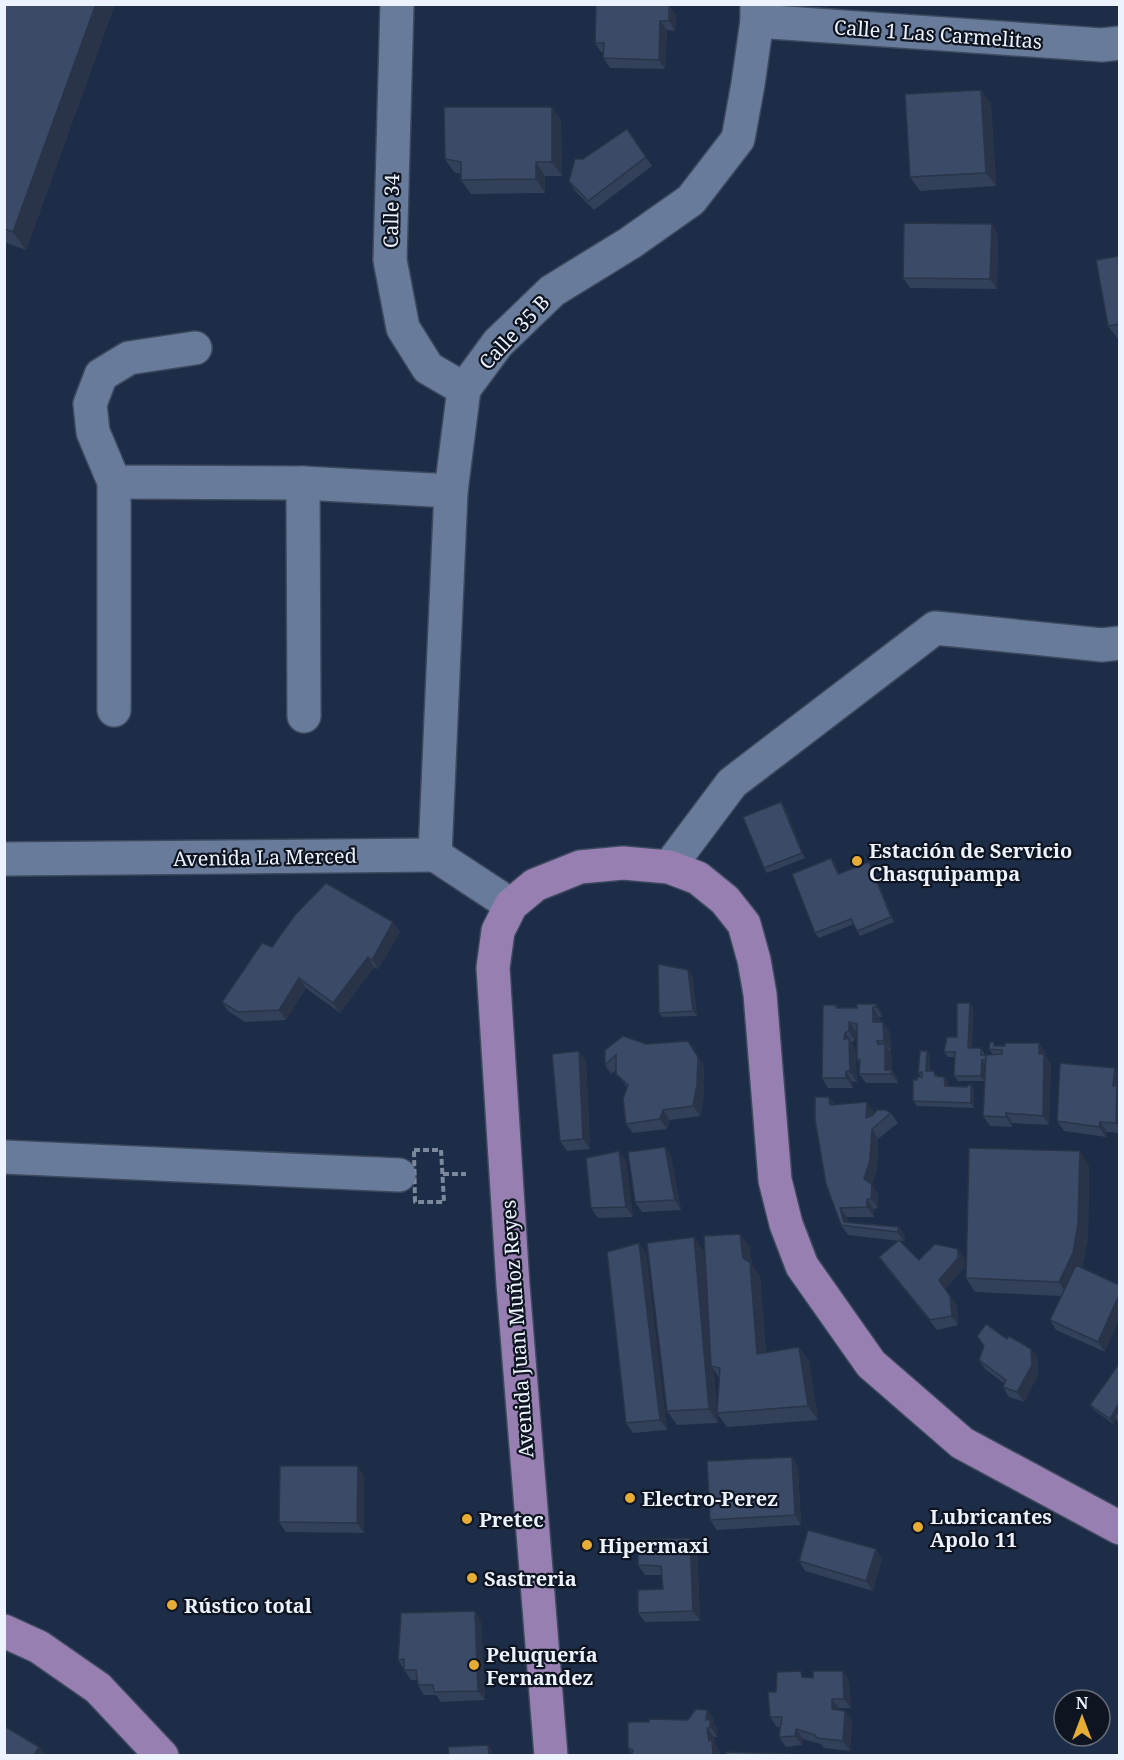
<svg xmlns="http://www.w3.org/2000/svg" width="1124" height="1760" font-family="'Noto Serif',serif">
  <style>
    .lines { fill: none; stroke-linecap: round; stroke-linejoin: round }
    .street-casing { stroke: #3d495e; stroke-width: 36 }
    .secondary-casing { stroke: #3d495e; stroke-width: 36 }
    .primary-casing { stroke: #3d495e; stroke-width: 36 }
    .path { stroke: #7c889b; stroke-width: 4; stroke-dasharray: 6 3; stroke-linecap: butt }
    .street { stroke: #687b9a; stroke-width: 33 }
    .secondary { stroke: #687b9a; stroke-width: 33 }
    .primary { stroke: #977fb1; stroke-width: 33 }
    .wall { fill: #324059; fill-rule: evenodd }
    .shaded-wall { fill: #293448 }
    .building { fill: #3a4a67; stroke: #293448; stroke-width: 1.5 }
    .poi-dot { fill: #e6ad36; stroke: #0e1521; stroke-width: 2 }
    .labels { text-anchor: middle; dominant-baseline: central; stroke-width: 4.5; stroke-linejoin: round; paint-order: stroke }
    .street-label { font-size: 20px; fill: #ecf3fe; stroke: #0e1521 }
    .poi-label { font-size: 20px; font-weight: bold; fill: #ecf3fe; stroke: #0e1521; text-anchor: start }
  </style>
  <rect width="100%" height="100%" fill="#1d2c47"/>
  <g class="lines">
    <defs>
      <g id="street">
        <path d="M397,4l-7,256 13,68 25,40 36,21"/>
        <path d="M757,21l345,24 18,-2"/>
        <path d="M195,348l-66,10 -28,17 -11,29 3,28 21,50 189,1 148,8"/>
        <path d="M114,482v228"/>
        <path d="M303,483l1,233"/>
        <path d="M4,859l431,-4"/>
        <path d="M669,867l63,-84 203,-155 167,17 18,-2"/>
        <path d="M4,1157l395,18"/>
      </g>
      <path id="secondary" d="M511,905l-76,-50 16,-364 13,-102 34,-46 54,-52 78,-48 61,-43 47,-61 10,-55 9,-63v-17"/>
      <g id="primary">
        <path d="M4,1631l35,16 59,41 64,68"/>
        <path d="M551,1756l-38,-471 -20,-317 5,-37 13,-26 24,-20 45,-18 43,-4 46,4 29,11 27,22 19,24 10,36 6,34 15,186 11,44 16,42 69,98 91,79 158,85"/>
      </g>
    </defs>
    <!-- street casing -->
    <use href="#street" class="street-casing"/>
    <!-- secondary casing -->
    <use href="#secondary" class="secondary-casing"/>
    <!-- primary casing -->
    <use href="#primary" class="primary-casing"/>
    <!-- path -->
    <g class="path">
      <path d="M414,1150h27l3,52h-29z"/>
      <path d="M443,1174h23"/>
    </g>
    <!-- street -->
    <use href="#street" class="street"/>
    <!-- secondary -->
    <use href="#secondary" class="secondary"/>
    <!-- primary -->
    <use href="#primary" class="primary"/>
  </g>
  <!-- wall -->
  <g class="wall">
    <path d="M4,4h111l-89,246 -22,-8z"/>
    <path d="M676,15l-1,16 -8,-1 -2,39 -55,-1 -7,-10 1,-6h-3l-6,-9z"/>
    <path d="M981,90l10,14 5,82 -76,5 -10,-14z"/>
    <path d="M552,107l9,14 1,55h-17v17l-74,1 -10,-14v-6l-7,-2 -9,-13z"/>
    <path d="M627,129l25,37 -58,44 -19,-19 -6,-10 14,-22z"/>
    <path d="M998,234l-1,55 -87,-1 -7,-10z"/>
    <path d="M1119,256v83h-1l-10,-13z"/>
    <path d="M785,807l20,51 -38,15 -3,-5z"/>
    <path d="M831,858l4,5 4,11 30,-12 3,5 22,55 -34,14 -3,-5 -3,-7 -35,14 -4,-5z"/>
    <path d="M393,922l7,10 -22,37 -4,-2 -34,46 -34,-25 -20,32 -41,2 -17,-11 -6,-9 50,-55z"/>
    <path d="M692,975l5,41 -35,1 -3,-4z"/>
    <path d="M970,1003l3,5 -1,40h9l3,5v2h9l-4,-6 7,-3 50,7v4l5,7 -2,61 -37,-2v4l-22,-1 -7,-10 3,-48 -2,13h-26l-4,-5 1,-19h-7l-4,-5 13,-15z"/>
    <path d="M876,1004l6,9v4h-3l1,5 10,10 1,18 -2,1 2,2 1,17 6,10v3h-32l-7,-9 1,-10 -3,-5v-27l-1,-1 -1,10 -4,1 4,6 2,34 -5,-1 1,7h-25l-6,-10 14,-73 2,3h19z"/>
    <path d="M688,1041l16,25v29l-4,21 -30,4 -3,9 -34,4 -7,-9 1,-37 -11,-13v-4l-5,4 -6,-9v-15l41,-6z"/>
    <path d="M927,1051l3,5v15l8,5 6,1 4,4v5l19,1 4,-2 3,5v18l-57,-2 -4,-5 4,-21 4,-3 -3,-4z"/>
    <path d="M586,1061l4,88 -23,2 -7,-10z"/>
    <path d="M1119,1074v59l-12,-1 -1,5 -42,-6 -7,-10z"/>
    <path d="M829,1097l6,8 39,7 -1,2 18,-1 7,10 -20,16 -1,30 -5,16 6,9v14l-4,1v8h-27l1,6 51,4 6,9 -1,5h-4l19,19 46,-2v9l-20,22 12,16 1,20 -21,5 -51,-63 -7,-10 20,-16 -51,-6 -7,-10z"/>
    <path d="M665,1147l6,9 10,54 -39,2 -7,-10z"/>
    <path d="M626,1161l7,56 -35,1 -7,-10z"/>
    <path d="M1089,1165l-1,73 -6,30 23,84 -49,-22 -6,-10 11,-24 -86,-4 -9,-14z"/>
    <path d="M740,1234l10,14 2,17 8,11 6,77 33,-6 10,14 9,59 -91,7 -10,-14 1,10 -41,2 -10,-14 37,-160 3,43zM714,1370l5,8 -2,34 -3,-35z"/>
    <path d="M646,1253l21,177 -34,3 -7,-10z"/>
    <path d="M1007,1339l31,19v17l-14,27 -15,-5 -6,-10 2,-3 -20,-15 -6,-9 5,-14z"/>
    <path d="M1090,1405l26,13 -3,6 -19,-14z"/>
    <path d="M792,1457l6,10 3,58 -84,5 -7,-10z"/>
    <path d="M364,1476v57l-78,-1 -7,-10z"/>
    <path d="M697,1547l3,74 -55,1 -7,-9 25,-24 -1,-14h-17l-7,-10z"/>
    <path d="M876,1549l6,10 -9,32 -68,-20 -6,-10z"/>
    <path d="M481,1621l4,79 -44,2 -5,-7h-12l-6,-10 -1,-5h-6l-13,-20z"/>
    <path d="M843,1671l6,9 2,28h-12v2l6,1 7,9 -2,31 -26,-3 -3,-4 -18,-5 -1,6 -16,2 -7,-10 1,-10h-3l-7,-10 6,-25 29,-15 8,1z"/>
    <path d="M707,1710l7,9 -1,4 4,5v9h-3l1,7 4,6 1,5h-88v-1l-4,-6 21,-26 39,-2z"/>
  </g>
  <!-- shaded-wall -->
  <g class="shaded-wall">
    <path d="M96,4h19l-89,246 -13,-18z"/>
    <path d="M669,5l7,10 -1,16 -6,-10z"/>
    <path d="M660,21l7,9 -2,39 -6,-9z"/>
    <path d="M981,90l10,14 5,82 -10,-13z"/>
    <path d="M552,107l9,14 1,55 -10,-14z"/>
    <path d="M536,162l9,14v17l-9,-14z"/>
    <path d="M992,224l6,10 -1,55 -7,-10z"/>
    <path d="M781,802l4,5 20,51 -3,-5z"/>
    <path d="M831,858l4,5 6,16 -3,-5z"/>
    <path d="M869,862l3,5 22,55 -3,-5z"/>
    <path d="M393,922l7,10 -22,37 -6,-9z"/>
    <path d="M368,957l6,10 -34,46 -7,-10z"/>
    <path d="M688,970l4,5 5,41 -4,-5z"/>
    <path d="M299,978l7,10 -20,32 -7,-10z"/>
    <path d="M970,1003l3,5 -1,45 -4,-5z"/>
    <path d="M876,1004l6,9v4l-6,-10z"/>
    <path d="M873,1007l6,10 1,15 -7,-10z"/>
    <path d="M849,1022l7,9 -1,10 -6,-10z"/>
    <path d="M883,1022l7,10 1,18 -7,-9z"/>
    <path d="M845,1033l10,15 2,34 -7,-10 -6,-33z"/>
    <path d="M688,1041l16,25v29l-4,21 -7,-10z"/>
    <path d="M877,1041l7,10 1,-7 6,9 1,17 6,10v3l-7,-9 -6,-4z"/>
    <path d="M1039,1043l7,10v4l5,7 -2,61 -6,-9z"/>
    <path d="M579,1051l7,10 4,88 -7,-10z"/>
    <path d="M927,1051l3,5 -1,20 -3,-5z"/>
    <path d="M982,1060l4,5 -2,16 -3,-5z"/>
    <path d="M1115,1068l4,6v55l-3,-6 -3,-37z"/>
    <path d="M846,1071l6,10 1,7 -7,-10z"/>
    <path d="M944,1077l4,4v10l-3,-5z"/>
    <path d="M971,1085l3,5v18l-3,-5z"/>
    <path d="M829,1097l7,10 -6,-2z"/>
    <path d="M867,1102l7,10 -2,16 -6,-10z"/>
    <path d="M663,1110l7,10 -3,9 -7,-10z"/>
    <path d="M1006,1113l6,10v4l-6,-10z"/>
    <path d="M1100,1122l7,10 -1,5 -7,-10z"/>
    <path d="M872,1129l6,10 -1,30 -5,16 6,9v14l-7,-9 -7,-20z"/>
    <path d="M665,1147l6,9 10,54 -6,-10z"/>
    <path d="M619,1151l7,10 7,56 -7,-10z"/>
    <path d="M1080,1151l9,14 -1,73 -5,29 -14,29 -10,-14z"/>
    <path d="M867,1199l7,10v8l-7,-10z"/>
    <path d="M840,1208l7,9 2,9 -5,-4z"/>
    <path d="M899,1227l6,9 -1,5 -7,-9z"/>
    <path d="M740,1234l10,14 2,17 8,11 7,92 -10,-14z"/>
    <path d="M694,1237l10,14 10,116 -3,-1 3,4 4,53 -9,-14z"/>
    <path d="M639,1243l7,10 21,177 -7,-10z"/>
    <path d="M958,1249l7,9v9l-20,22 -6,-9z"/>
    <path d="M1119,1295v25l-14,32 -7,-10z"/>
    <path d="M950,1296l7,9 1,20 -6,-9z"/>
    <path d="M799,1347l10,14 9,59 -10,-14z"/>
    <path d="M1031,1349l7,9v17l-14,27 -7,-10z"/>
    <path d="M1119,1403v10l-6,11 -3,-5z"/>
    <path d="M792,1457l6,10 3,58 -6,-10z"/>
    <path d="M358,1466l6,10v57l-7,-10z"/>
    <path d="M690,1538l7,9 3,74 -7,-10z"/>
    <path d="M876,1549l6,10 -9,32 -7,-10z"/>
    <path d="M475,1611l6,10 4,79 -7,-9z"/>
    <path d="M843,1671l6,9 2,28 -7,-9z"/>
    <path d="M832,1699l7,9v11l-7,-10z"/>
    <path d="M707,1710l7,9 -1,4 4,5v9l-11,-17z"/>
    <path d="M845,1711l7,9 -2,31 -7,-10z"/>
    <path d="M707,1728l7,9 1,7 4,6 1,5h-7z"/>
    <path d="M796,1729l7,10 -1,6 -7,-9z"/>
    <path d="M488,1745l4,5v5h-3z"/>
    <path d="M39,1747l7,8h-12z"/>
  </g>
  <!-- building -->
  <g class="building">
    <path d="M4,4h92l-83,228 -9,-3z"/>
    <path d="M596,4l73,1v16h-9l-1,39 -56,-2 1,-15h-9z"/>
    <path d="M981,90l5,83 -76,4 -5,-83z"/>
    <path d="M444,107h108v55h-16v17l-75,1v-18l-16,-3z"/>
    <path d="M627,129l19,28 -58,44 -19,-20 6,-22h8z"/>
    <path d="M904,223l88,1 -2,55 -87,-1z"/>
    <path d="M1119,256v68l-11,2 -12,-66z"/>
    <path d="M781,802l21,51 -38,15 -21,-51z"/>
    <path d="M831,858l7,16 31,-12 22,55 -34,14 -6,-12 -36,14 -23,-59z"/>
    <path d="M326,883l67,39 -21,38 -4,-3 -35,46 -34,-25 -20,32 -41,2 -16,-10 40,-59 10,4 23,-32z"/>
    <path d="M658,964l30,6 5,41 -34,2z"/>
    <path d="M957,1003h13l-2,45h13v7h6l-1,4 -4,1 -1,16h-27l1,-24h-11l3,-15h10z"/>
    <path d="M857,1004h19v3h-3v15h10l1,19h-7l1,3h7v26h7l-1,4h-32l1,-14 -3,-1v-35l-8,-2v9l-4,2 -1,6 5,-1 1,34 -4,-1v7h-24l1,-73h13v3h21z"/>
    <path d="M623,1036l23,8 42,-3 10,16 -1,28 -4,21 -30,4 -3,9 -34,5 -3,-25 5,-14 -12,-11v-19l-11,10v-15z"/>
    <path d="M990,1042h4v4h11v-3h34v11h5l-1,62 -37,-3v4l-23,-1 3,-61 16,-1v-4l-13,-1z"/>
    <path d="M579,1051l4,88 -23,2 -8,-87z"/>
    <path d="M920,1051h7l-1,20h8l1,5 9,1 1,9 22,1 1,-2h3v18l-58,-2v-21h4v-3h5v-5l-4,1z"/>
    <path d="M1060,1063l55,5 -2,18 4,-1 -1,38 -16,-1 -1,5 -42,-6z"/>
    <path d="M815,1097h14l1,8 37,-3 -1,16 7,-3 4,-5h9l5,3 -19,16 -2,31 -6,19 8,5 -1,15h-4v8l-27,1 4,14 55,5 -2,5 -56,-7 -15,-41 -11,-64z"/>
    <path d="M665,1147l10,53 -40,2 -7,-50z"/>
    <path d="M969,1148l111,3 -2,73 -5,29 -14,29 -93,-4z"/>
    <path d="M619,1151l7,56 -35,1 -5,-50z"/>
    <path d="M740,1234l3,24 7,4 7,92 42,-7 9,59 -91,7 3,-45 -9,-2 -7,-130z"/>
    <path d="M694,1237l15,172 -42,2 -20,-168z"/>
    <path d="M899,1240l20,20 16,-16 23,5v9l-19,22 11,16 2,20 -22,4 -51,-63z"/>
    <path d="M639,1243l21,177 -34,3 -19,-171z"/>
    <path d="M1076,1265l43,20v10l-21,47 -48,-22z"/>
    <path d="M986,1324l21,15 2,-3 22,13 1,16 -15,27 -14,-5 3,-7 -27,-20 5,-14 -7,-10z"/>
    <path d="M1119,1364v39l-9,16 -20,-14z"/>
    <path d="M1119,1411v14l-4,-9z"/>
    <path d="M792,1457l3,58 -85,5 -3,-59z"/>
    <path d="M280,1466h78l-1,57 -78,-1z"/>
    <path d="M808,1530l68,19 -10,32 -67,-20z"/>
    <path d="M690,1538l3,73 -55,2v-23l25,-1 -2,-23 -23,-1v-25z"/>
    <path d="M475,1611l3,80 -44,1 -1,-7h-15l-2,-15h-12v-11l-6,1 3,-47z"/>
    <path d="M801,1671l1,6 11,1v-7h30l1,28h-12v10l13,2 -2,30 -26,-3 -2,-3 -19,-6 -1,7 -16,1 3,-20h-12l-2,-25h8l1,-20z"/>
    <path d="M696,1709l11,1 -1,10 4,-1v9h-3l2,13 3,-1 1,15h-81l1,-5 -5,-2v-26h21v-3l39,1z"/>
    <path d="M4,1726l35,21 -5,8h-30z"/>
    <path d="M488,1745l1,10h-40l-1,-8z"/>
    <path d="M726,1752l64,2v1h-64z"/>
  </g>
  <!-- markers -->
  <g class="poi-dot">
    <circle cx="857" cy="861" r="6"/>
    <circle cx="630" cy="1498" r="6"/>
    <circle cx="467" cy="1519" r="6"/>
    <circle cx="918" cy="1527" r="6"/>
    <circle cx="587" cy="1545" r="6"/>
    <circle cx="472" cy="1578" r="6"/>
    <circle cx="172" cy="1605" r="6"/>
    <circle cx="474" cy="1665" r="6"/>
  </g>
  <g class="labels">
    <!-- street labels -->
    <g class="street-label">
      <text transform="translate(938 34) rotate(4)">Calle 1 Las Carmelitas</text>
      <text transform="translate(391 211) rotate(-89)">Calle 34</text>
      <text transform="translate(514 332) rotate(-47)">Calle 35 B</text>
      <text transform="translate(265 857) rotate(-1)">Avenida La Merced</text>
      <text transform="translate(517 1329) rotate(-94)">Avenida Juan Muñoz Reyes</text>
    </g>
    <!-- poi labels -->
    <g class="poi-label">
      <text x="869" y="850">Estación de Servicio<tspan x="869" dy="23">Chasquipampa</tspan></text>
      <text x="642" y="1498">Electro-Perez</text>
      <text x="930" y="1516">Lubricantes<tspan x="930" dy="23">Apolo 11</tspan></text>
      <text x="479" y="1519">Pretec</text>
      <text x="599" y="1545">Hipermaxi</text>
      <text x="484" y="1578">Sastreria</text>
      <text x="184" y="1605">Rústico total</text>
      <text x="486" y="1654">Peluquería<tspan x="486" dy="23">Fernandez</tspan></text>
    </g>
  </g>
  <!-- border -->
  <rect width="1124" height="1760" fill="none" stroke="#ecf3fe" stroke-width="12"/>
  <!-- north arrow -->
  <g transform="translate(1082 1718)"><circle r="28" fill="#0e1521" stroke="#676e79" stroke-width="1.5"/>
  <path d="M0-4.5L10 22L0 15L-10 22Z" fill="#e6ad36"/>
  <text y="-9" font-size="16" font-weight="bold" text-anchor="middle" fill="#ecf3fe">N</text>
  </g>
</svg>
